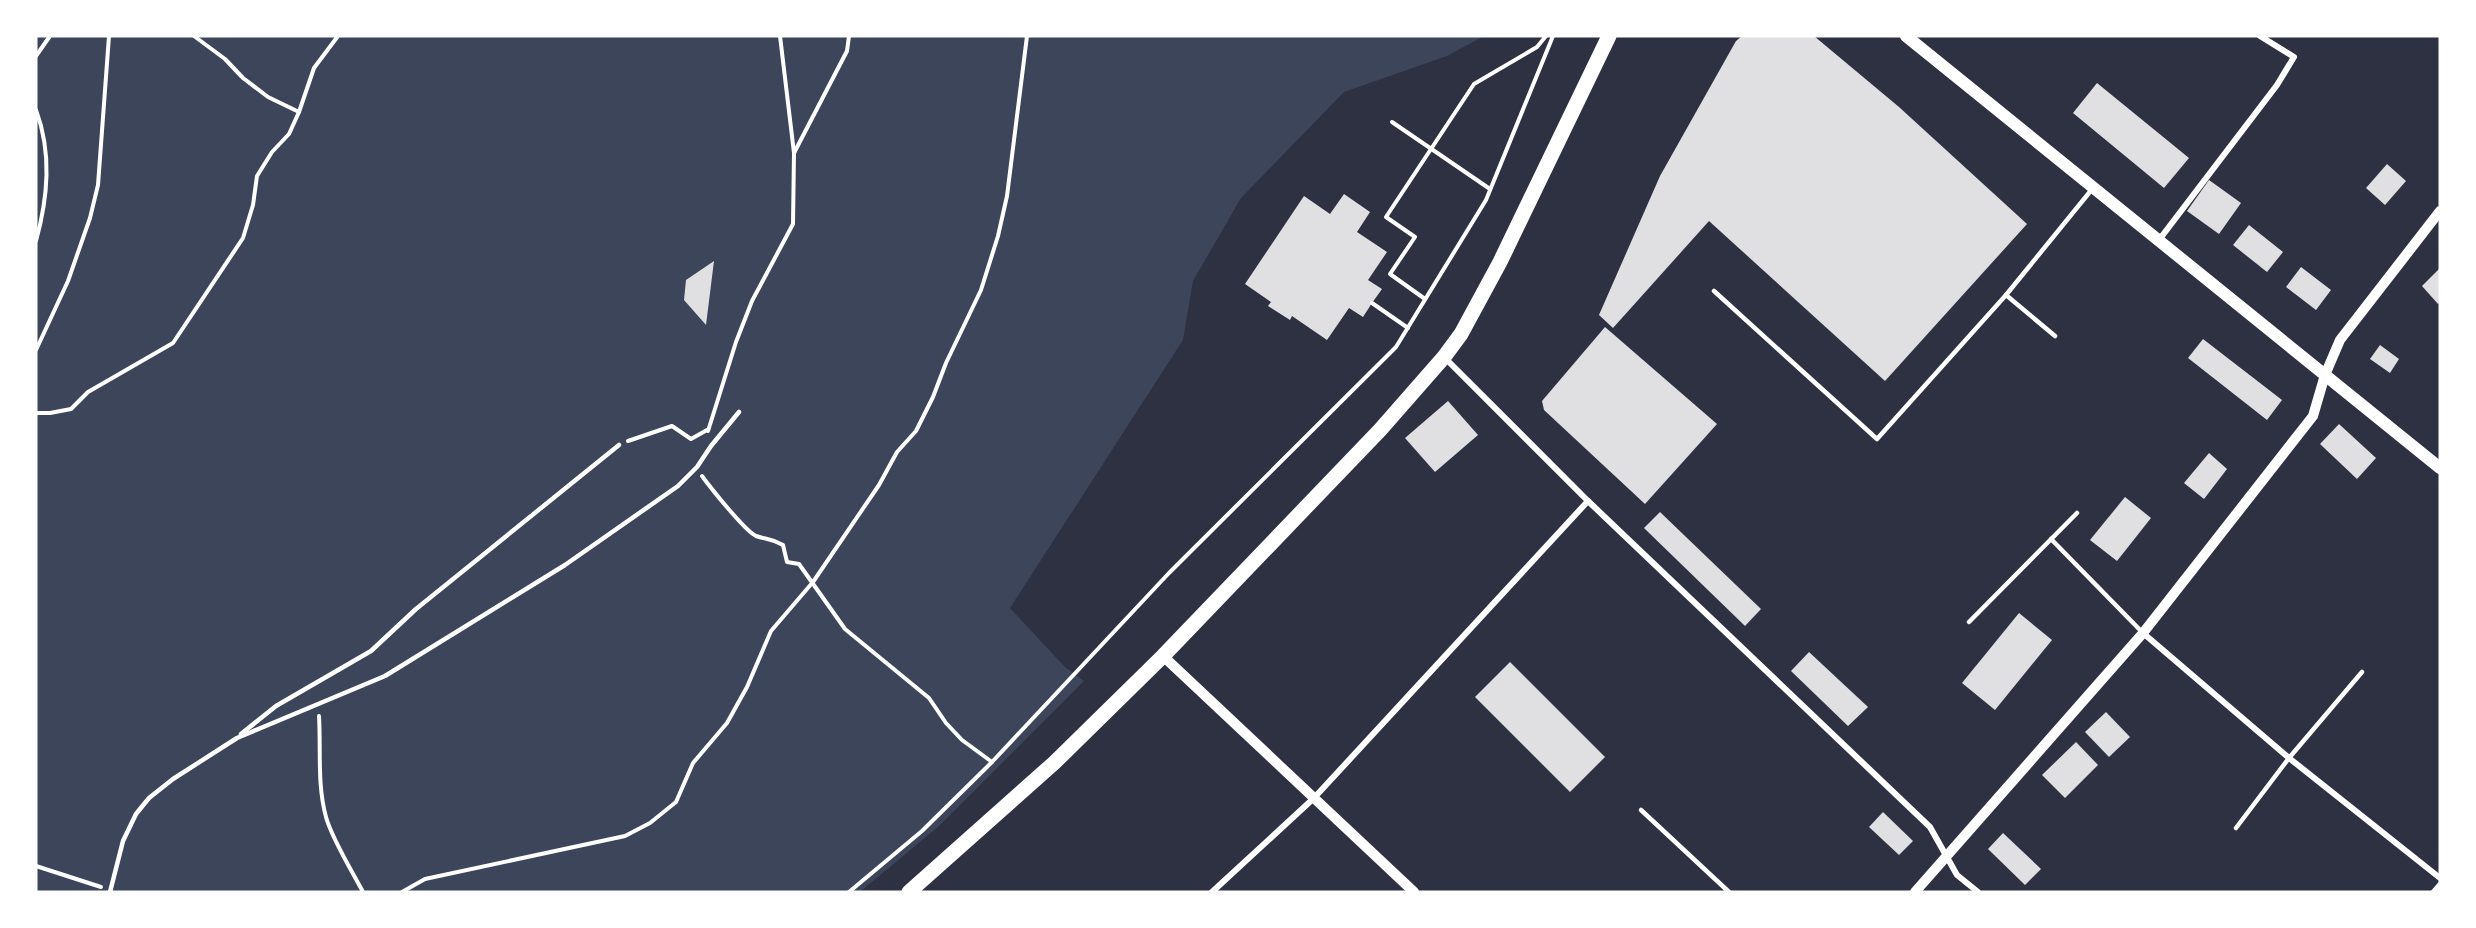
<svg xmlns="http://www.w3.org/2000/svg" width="2476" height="928" font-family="'DejaVu Sans',sans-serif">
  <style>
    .green { fill: #3c4559 }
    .building { fill: #e0e0e3 }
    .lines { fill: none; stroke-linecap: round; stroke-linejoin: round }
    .path { stroke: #fff; stroke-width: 4 }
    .service { stroke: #fff; stroke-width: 4.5 }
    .minor { stroke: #fff; stroke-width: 6 }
    .tertiary { stroke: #fff; stroke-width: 10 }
    .secondary { stroke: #fff; stroke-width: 12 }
    .primary { stroke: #fff; stroke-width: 15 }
  </style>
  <rect width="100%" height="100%" fill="#2d3142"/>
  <!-- green -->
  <path class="green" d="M36,36h1448l-37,20 -103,36 -103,106 -48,83 -10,59 -173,268 55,59 19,14 -145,145 -79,66h-824z"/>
  <!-- building -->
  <g class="building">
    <path d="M1742,36h72l85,71 128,117 -142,157 -176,-160 -96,107 -14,-13 61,-139 76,-135z"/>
    <path d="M2097,83l92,75 -25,30 -91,-75z"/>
    <path d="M2387,164l19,17 -21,24 -19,-17z"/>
    <path d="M2209,180l32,23 -22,31 -32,-23z"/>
    <path d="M1344,194l26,18 -13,20 30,20 -19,28 14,9 -10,14 -9,14 -14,-9 -22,32 -35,-24 -2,4 -22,-14 3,-4 -26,-18 59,-88 26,18z"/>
    <path d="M2249,225l34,27 -16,20 -34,-27z"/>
    <path d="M714,261l-8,64 -22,-25 2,-20z"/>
    <path d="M2301,267l30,23 -15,20 -30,-23z"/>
    <path d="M2440,268v34l-2,2 -16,-18z"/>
    <path d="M1605,327l112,97 -72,80 -101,-94 -2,-9z"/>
    <path d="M2203,339l79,61 -15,20 -79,-62z"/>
    <path d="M2380,345l19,14 -9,14 -20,-14z"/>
    <path d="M1448,401l30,34 -43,37 -30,-34z"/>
    <path d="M2339,424l37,34 -19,21 -37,-35z"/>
    <path d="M2209,453l18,16 -23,30 -20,-16z"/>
    <path d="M2125,497l26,21 -34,43 -27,-21z"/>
    <path d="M1660,512l101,97 -16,17 -101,-98z"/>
    <path d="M2019,613l33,27 -57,70 -33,-27z"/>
    <path d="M1809,652l59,55 -20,19 -57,-55z"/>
    <path d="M1510,662l95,95 -35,35 -95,-95z"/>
    <path d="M2106,712l24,25 -21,20 -24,-25z"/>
    <path d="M2076,742l22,23 -33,33 -23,-23z"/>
    <path d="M1883,812l30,29 -14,14 -30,-28z"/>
    <path d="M2003,833l38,36 -16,16 -37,-36z"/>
  </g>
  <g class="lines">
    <!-- path -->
    <g class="path">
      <path d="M194,36l31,23 18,19 25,19 31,15"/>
      <path d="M780,36l14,117"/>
      <path d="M36,56l14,-20"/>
      <path d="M36,110c16,43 12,87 0,131"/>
      <path d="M1392,122l98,67"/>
      <path d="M1425,299l-35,-25 25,-37 -29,-20 88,-133 63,-37 9,-11"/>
      <path d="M1372,303l36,25"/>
      <path d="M36,350l32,-69 22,-63 8,-33 11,-149"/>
      <path d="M36,413h14l21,-4 17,-17 85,-49 70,-105 10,-33 4,-29 15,-24 17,-18 10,-22 15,-44 24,-32"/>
      <path d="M708,431l28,-89 16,-41 41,-77 1,-71 53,-102 2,-15"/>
      <path d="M628,441l44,-15 19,13 16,-9"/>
      <path d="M702,476c8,11 43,55 54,60 12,4 15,2 27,9l4,17 12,2 46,65 84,69 17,25 16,17 30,22"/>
      <path d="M319,716c2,34 -2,68 7,101 6,22 26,54 37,75"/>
      <path d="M36,866l65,21"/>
      <path d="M402,892l23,-13 200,-43 25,-13 26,-21 17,-39 34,-40 20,-36 24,-56 42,-49 66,-97 18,-33 19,-21 17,-34 13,-34 35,-73 17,-54 9,-40 20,-160"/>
      <path d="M849,892l73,-61 70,-69 177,-189 227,-226 90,-147 67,-164"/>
    </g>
    <!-- service -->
    <g class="service">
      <path d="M1714,291l163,148 129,-144"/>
      <path d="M2055,336l-49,-41 87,-107"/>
      <path d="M2051,539l91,93"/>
      <path d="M1969,622l108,-109"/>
      <path d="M241,734l35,-28 95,-55 45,-42 203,-164"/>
      <path d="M1641,810l88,82"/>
      <path d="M2236,828l53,-70 73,-86"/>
      <path d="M110,892l13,-51 13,-27 13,-16 24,-19 64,-41 148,-62 180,-111 113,-79 19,-19 14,-21 28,-34"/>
    </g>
    <!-- minor -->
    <g class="minor">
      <path d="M2159,240l118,-155 17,-28 -34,-21"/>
      <path d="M1444,357l144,144 342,326 27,48 21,17"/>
      <path d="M2143,633l146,125 151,120"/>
      <path d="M1212,892l102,-94 274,-297"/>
      <path d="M2434,892l6,-7"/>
    </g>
    <!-- tertiary -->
    <g class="tertiary">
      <path d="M1163,656l251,236"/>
      <path d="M1915,892l228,-259 170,-217 12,-41 15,-35 100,-129"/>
    </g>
    <!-- secondary -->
    <path class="secondary" d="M1906,36l534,432"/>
    <!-- primary -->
    <path class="primary" d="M909,892l145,-129 109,-107 217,-226 64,-73 17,-23 39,-72 109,-226"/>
  </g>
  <!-- border -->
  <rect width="2476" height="928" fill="none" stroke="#ffffff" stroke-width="75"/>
</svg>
